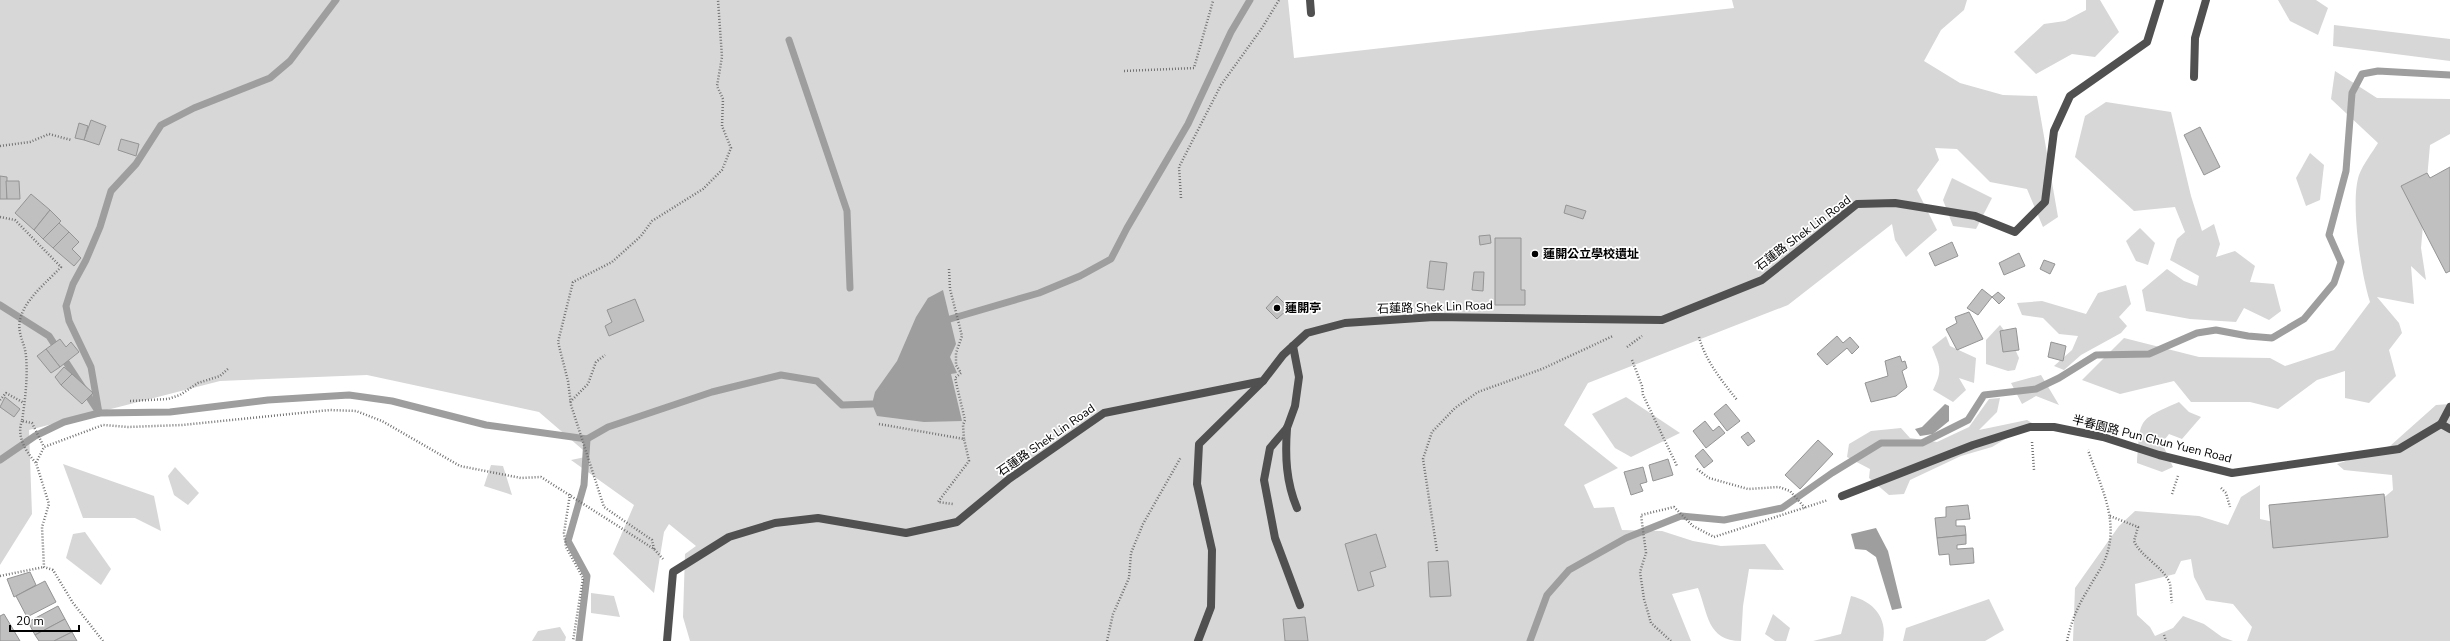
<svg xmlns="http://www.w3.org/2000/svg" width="2450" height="641" font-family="'Nunito Sans','Noto Sans TC',sans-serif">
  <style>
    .green { fill: #d7d7d7 }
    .water { fill: #9e9e9e }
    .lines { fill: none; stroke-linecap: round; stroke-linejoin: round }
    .stream { stroke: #9e9e9e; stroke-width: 7 }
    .building { fill: #c0c0c0; stroke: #949494 }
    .path { stroke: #727272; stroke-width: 2.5; stroke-dasharray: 1 2; stroke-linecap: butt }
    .service { stroke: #505050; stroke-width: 8 }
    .minor { stroke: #505050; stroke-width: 8 }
    .poi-dot { fill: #000; stroke: #fff; stroke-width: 1.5 }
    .labels { text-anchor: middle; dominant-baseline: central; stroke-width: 3.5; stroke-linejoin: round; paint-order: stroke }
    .street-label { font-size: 12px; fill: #000; stroke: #fff }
    .poi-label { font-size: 12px; font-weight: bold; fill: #000; stroke: #fff; text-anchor: start }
  </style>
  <rect width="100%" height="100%" fill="#fff"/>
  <!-- green -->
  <g class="green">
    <path d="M0,0h1288l6,58 440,-50 -2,-8h235l-3,10 -23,20 -17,31 36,22 43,12 34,1 21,121 -15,10 -16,-38 -37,-7 -33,-33 -22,-1 4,12 -22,30 20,40 -31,27 -11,-17 -3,-16 -104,81 -200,78 -24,42 54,43 -34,17 10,23 20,-1 8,23 40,1 31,10 28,5 44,-2 19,26 -35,-1 -6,37 -2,35c-34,0 -33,-28 -43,-53l-26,6 19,47h-1001l-7,-24 2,-63 11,-8 -27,-22 -5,8 -10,61 -41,-39 21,-49 -63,-45 19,-4 -51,-44 -172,-37 -147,6 -191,49 3,84 -32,51z"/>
    <path d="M2086,0h14l19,32 -24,25 -23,-3 -36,20 -22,-22 30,-28 21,-3 21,-11z"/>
    <path d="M2278,0h38l12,8 -10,27 -28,-14z"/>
    <path d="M2334,25l116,14v22l-117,-15z"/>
    <path d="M2335,71l42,27 73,1v35l-20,11 -9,103 5,32 -15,-14 3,38 -37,-7 22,26 3,10 -13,17 7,26 -27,27 -24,-5v-27l-28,9 -39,29 -28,-7h-59l-17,-21 -54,13 -38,-14 42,-42 75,19 71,1 15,8 49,-16 36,-48c-9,-28 -20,-100 -11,-127 4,-11 13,-22 19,-32l-47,-44z"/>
    <path d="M2106,102l65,10 20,84 11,35 12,-7 6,20 -4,13 19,-6 20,15 -5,16 24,2 7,27 -12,9 -25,-12 -8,14 -46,-3 -44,-8 -4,-21 25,-21 17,12 13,5 2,-10 -29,-16 7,-21 8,-7 -10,-25 -41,4 -59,-54 10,-41z"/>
    <path d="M2310,153l14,12 -4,35 -14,6 -10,-28z"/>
    <path d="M1952,178l40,20 -16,31 -23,-3 -10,-26z"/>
    <path d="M2140,228l15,15 -7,22 -12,-4 -10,-20z"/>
    <path d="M2126,285l5,19 -12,13 8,9 -6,7 -40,22 -17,15 -10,-4 18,-16 6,-14 -19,-2 -16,-16 -21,-3 -5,-12 25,-2 44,13 12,-21z"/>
    <path d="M2000,325l10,13 9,20 -4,12 -7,1 -22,-7v-24z"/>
    <path d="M1946,336l4,10 26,12 -2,25 -15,-5 7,12 -13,12 -20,-12c10,-20 7,-23 -1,-43z"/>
    <path d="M2041,375l18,30 -23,-9 -14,8 -11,-21z"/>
    <path d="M1626,397l54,36 -49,24 -16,-9 -23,-34z"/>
    <path d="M2000,398l-3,14 -18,18 48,-10 5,3 -40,24 -31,9 -51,24 -6,14 -15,1 -20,-17 1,-9 -23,-12 2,-13 22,-13 30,-3 9,10 27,4 32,-15 20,-28z"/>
    <path d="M2179,402l10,10 12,5 -19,22 -13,-5 -7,9 11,24 -11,5 -25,-9c4,-45 -1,-42 42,-61z"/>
    <path d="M2450,404v237h-203l5,-14 -19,-23 -27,-4 -12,-23 -3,-18 -10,2 -6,13 -40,10 2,31 13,12 5,9 18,-8 10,-12 21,8 18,13 11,4h-160l2,-53 44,-62 16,-15 64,5 29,9 13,-28 19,-12v34l33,7 59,-2 41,-34 -1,-15 -48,-5 -7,-6 53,-18 46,-41z"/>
    <path d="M63,464l91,32 7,35 -26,-13h-52z"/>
    <path d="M491,465l12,1 9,29 -28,-9z"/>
    <path d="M175,467l24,26 -11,12 -14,-10 -6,-19z"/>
    <path d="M85,532l26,37 -10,16 -35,-27 7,-24z"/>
    <path d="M591,593l23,3 6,21 -29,-4z"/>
    <path d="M1851,596c22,5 37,22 32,45h-70l28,-7z"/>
    <path d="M1989,599l15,31 -19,11h-82l3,-13z"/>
    <path d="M1773,614l17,14 -4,13h-11l-10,-7z"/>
    <path d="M560,627l6,10 -1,4h-33l6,-10z"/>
  </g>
  <!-- water -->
  <g class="water">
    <path d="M943,290l13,54 -6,13 7,16 -6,1 11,47 -38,1 -47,-6 -5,-12 3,-12 22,-31 19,-44 12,-19z"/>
    <path d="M1945,404l4,2v15l-16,13 -13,2 -5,-7 7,-2z"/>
    <path d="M1876,528l12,23 14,57 -10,2 -16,-53 -10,-7 -11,-1 -4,-15z"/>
  </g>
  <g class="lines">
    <!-- stream -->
    <g class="stream">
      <path d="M789,40l58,171 3,77"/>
      <path d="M0,305l49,31 49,75"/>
      <path d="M950,319l89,-26 41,-17 31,-17 16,-31 61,-104 43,-92 19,-32"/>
      <path d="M99,413l-8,-46 -22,-46 -3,-15 7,-22 13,-24 14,-33 11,-36 25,-27 25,-39 33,-17 76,-30 20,-17 46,-61"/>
      <path d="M0,460l35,-24 29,-14 35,-9 71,-1 98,-12 81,-5 43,6 94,24 101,14 21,-12 104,-35 69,-17 36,6 25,24 30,-1"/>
      <path d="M579,641l8,-65 -19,-35 16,-56 3,-46"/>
      <path d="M1530,641l17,-46 22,-25 57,-32 55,-22 43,4 58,-12 50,-35 49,-30h41l46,-23 16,-25 52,-6 23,-11 37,-23 53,-1 48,-21 19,-3 32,6 24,2 32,-19 30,-36 7,-21 -12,-27 17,-64 6,-78 10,-19 16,-3 72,4"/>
    </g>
  </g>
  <!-- building -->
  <g class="building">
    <path d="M91,120l15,6 -7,19 -15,-5z"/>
    <path d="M79,123l9,3 -4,14 -9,-2z"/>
    <path d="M2200,127l20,40 -16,8 -20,-40z"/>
    <path d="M121,139l18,5 -3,12 -18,-6z"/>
    <path d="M2450,167v104l-4,2 -45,-87 26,-13 3,5z"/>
    <path d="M0,176l7,1v22h-7z"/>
    <path d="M6,181h13l1,18h-13z"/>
    <path d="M31,194l19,16 -16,20 -19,-17z"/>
    <path d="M1566,205l20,6 -3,8 -19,-6z"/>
    <path d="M50,210l11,11 -18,18 -9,-9z"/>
    <path d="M59,223l10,9 -16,16 -10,-9z"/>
    <path d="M69,232l10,10 -7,7 9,9 -7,8 -21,-18z"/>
    <path d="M1490,235l1,8 -11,2 -1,-9z"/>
    <path d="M1495,238h26v52h4v15h-30z"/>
    <path d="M1952,242l6,14 -23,10 -6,-13z"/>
    <path d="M2019,253l6,13 -21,9 -5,-12z"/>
    <path d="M2044,260l11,4 -5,10 -10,-5z"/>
    <path d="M1430,261l17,2 -3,27 -17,-2z"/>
    <path d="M1474,272h10l-1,19 -11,-1z"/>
    <path d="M1982,289l10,8 -14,18 -11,-7z"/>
    <path d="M1998,292l7,6 -6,6 -7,-7z"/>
    <path d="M1277,296l12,12 -12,11 -11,-11z"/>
    <path d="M635,299l9,22 -35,15 -4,-10 7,-4 -5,-12z"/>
    <path d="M1969,312l14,27 -26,11 -11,-21 11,-6 -2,-6z"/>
    <path d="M2016,328l3,22 -16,2 -3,-21z"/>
    <path d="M1837,336l6,7 7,-6 9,10 -7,7 -5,-6 -20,17 -10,-11z"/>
    <path d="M60,339l6,8 5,-5 8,10 -19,15 -14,-18z"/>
    <path d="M2051,342l15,4 -3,15 -15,-4z"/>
    <path d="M46,349l14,18 -9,6 -14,-17z"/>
    <path d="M1900,356l2,6 3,-1 2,7 -5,3 5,16 -11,9 -25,6 -6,-19 23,-7 -3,-15z"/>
    <path d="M64,367l8,7 -11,11 -6,-8z"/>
    <path d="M72,374l21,19 -11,11 -21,-19z"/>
    <path d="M5,397l15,12 -6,8 -14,-10z"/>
    <path d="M1726,404l14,17 -13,10 -13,-17z"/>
    <path d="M1705,421l8,10 6,-5 6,7 -19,15 -13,-17z"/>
    <path d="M1748,432l7,9 -7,5 -7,-9z"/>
    <path d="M1818,440l15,14 -33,35 -15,-14z"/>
    <path d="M1703,449l10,12 -9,7 -9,-12z"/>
    <path d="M1668,459l5,16 -20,6 -4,-16z"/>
    <path d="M1643,467l4,15 -7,2 3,7 -12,4 -7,-23z"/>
    <path d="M2384,494l4,43 -115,11 -4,-43z"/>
    <path d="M1968,505l2,14 -14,1v6h9l1,9 -29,3 -2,-20 11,-1v-10z"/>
    <path d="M1376,534l10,33 -16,5 4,14 -16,5 -13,-47z"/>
    <path d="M1966,535v9l-9,1v4l16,-1 1,15 -24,2 -1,-11 -10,1 -2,-17z"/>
    <path d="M1448,561l3,35 -21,1 -2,-35z"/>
    <path d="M30,572l6,13 -22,12 -7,-18z"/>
    <path d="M45,581l11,21 -29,15 -11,-21z"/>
    <path d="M58,606l7,13 -30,16 -7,-13z"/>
    <path d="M4,614l16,27h-20v-25z"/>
    <path d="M1305,617l3,24h-23l-2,-22z"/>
    <path d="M65,619l7,13 -18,9h-15l-4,-6z"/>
    <path d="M72,632l5,9h-23z"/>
  </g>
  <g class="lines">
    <!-- path -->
    <g class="path">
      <path d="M1124,71l70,-3 19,-67"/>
      <path d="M0,146l30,-4 19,-8 22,6"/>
      <path d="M1181,198l-2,-31 42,-82 41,-57 17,-28"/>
      <path d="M0,217l15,3 46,47c-14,15 -37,33 -41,53 -3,14 5,23 6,36 2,22 -1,44 -4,65l10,2 12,24"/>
      <path d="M949,269l1,20 12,47 -6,17v12l5,8 -6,5 10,42 -2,5 1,14"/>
      <path d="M1699,337c6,23 23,44 38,63"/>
      <path d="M1627,347l15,-11"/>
      <path d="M1632,360l10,26 1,9 34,71"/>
      <path d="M0,400l6,-7 18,10"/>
      <path d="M130,401l38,-2 12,-4 18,-12 22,-7 9,-8"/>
      <path d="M570,402l18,-18 8,-22 9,-7"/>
      <path d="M22,421c-6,15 4,31 14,42"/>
      <path d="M879,424l85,15 5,22 -31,41 15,2"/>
      <path d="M2032,442l2,28"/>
      <path d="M1697,469l12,9 39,11 31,-2 11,4 15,17"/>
      <path d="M2221,488l5,5 4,14"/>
      <path d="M570,494l-6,39 2,14 17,31 -10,63"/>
      <path d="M2172,494l6,-18"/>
      <path d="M2110,516l28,11 -4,14c6,15 31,27 36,43 1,6 1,13 2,19"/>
      <path d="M654,549l-2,-9 -48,-33 -33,-102 -3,-24 -10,-39 15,-60 39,-20 29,-26 11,-15 51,-32 19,-19 9,-22 -9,-22 1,-27 -6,-13 5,-29 -4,-57"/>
      <path d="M1437,551l-14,-92 9,-27 23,-24 23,-16 64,-23 71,-33"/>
      <path d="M0,576l44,-9"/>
      <path d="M2164,635l2,6"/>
      <path d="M103,641l-30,-38 -20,-33 -9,-3 -2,-40 7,-23 -13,-41 8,-16 59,-22 25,2 54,-2 148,-15 26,1 26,10 78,45 61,12 20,-1 113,72 9,10"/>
      <path d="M1107,641l6,-27 16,-36 2,-25 12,-29 38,-67"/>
      <path d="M1671,641l-20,-18 -7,-24 -4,-27 6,-19 -5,-38 33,-8 19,19 21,11 114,-37"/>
      <path d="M2067,641c4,-19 11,-36 22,-53 4,-8 10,-16 14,-24 19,-40 -2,-76 -15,-114"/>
    </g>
    <!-- service -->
    <g class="service">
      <path d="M1310,0l1,13"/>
      <path d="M2194,77l1,-39 11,-38"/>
      <path d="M1293,346l6,31 -4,29 -8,22 -17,20 -6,32 11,58 25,67"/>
      <path d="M2441,424l9,5"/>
      <path d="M1287,428c-2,28 -1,54 10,80"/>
      <path d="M1842,496l131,-51 57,-18h24l49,10 56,18 73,18 167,-24 42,-25 9,-17"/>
      <path d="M1198,641l13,-34 1,-57 -15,-66 2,-40 64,-63"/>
    </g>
    <!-- minor -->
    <path class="minor" d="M667,641l6,-69 56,-35 46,-14 43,-5 88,15 51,-11 52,-43 95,-66 159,-32 20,-26 24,-22 38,-10 89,-6 228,3 100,-40 95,-76 38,-1 80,13 40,16 30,-30 9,-71 16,-35 77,-54 13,-42"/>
  </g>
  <!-- markers -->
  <g class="poi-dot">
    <circle cx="1535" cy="254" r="4"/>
    <circle cx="1277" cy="308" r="4"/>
  </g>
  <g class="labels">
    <!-- street labels -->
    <g class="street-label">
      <text transform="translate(1803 233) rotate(-37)">石蓮路 Shek Lin Road</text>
      <text transform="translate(1435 307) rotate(-2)">石蓮路 Shek Lin Road</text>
      <text transform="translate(2152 439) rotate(14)">半春園路 Pun Chun Yuen Road</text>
      <text transform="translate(1046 440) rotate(-35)">石蓮路 Shek Lin Road</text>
    </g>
    <!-- poi labels -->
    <g class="poi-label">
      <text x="1543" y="254">蓮開公立學校遺址</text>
      <text x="1285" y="308">蓮開亭</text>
    </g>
  </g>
  <!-- scale -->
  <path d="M10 625v6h69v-6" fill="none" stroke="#000000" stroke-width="2"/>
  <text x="16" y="625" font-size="12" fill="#000000" stroke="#ffffff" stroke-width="3" paint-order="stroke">20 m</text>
</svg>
